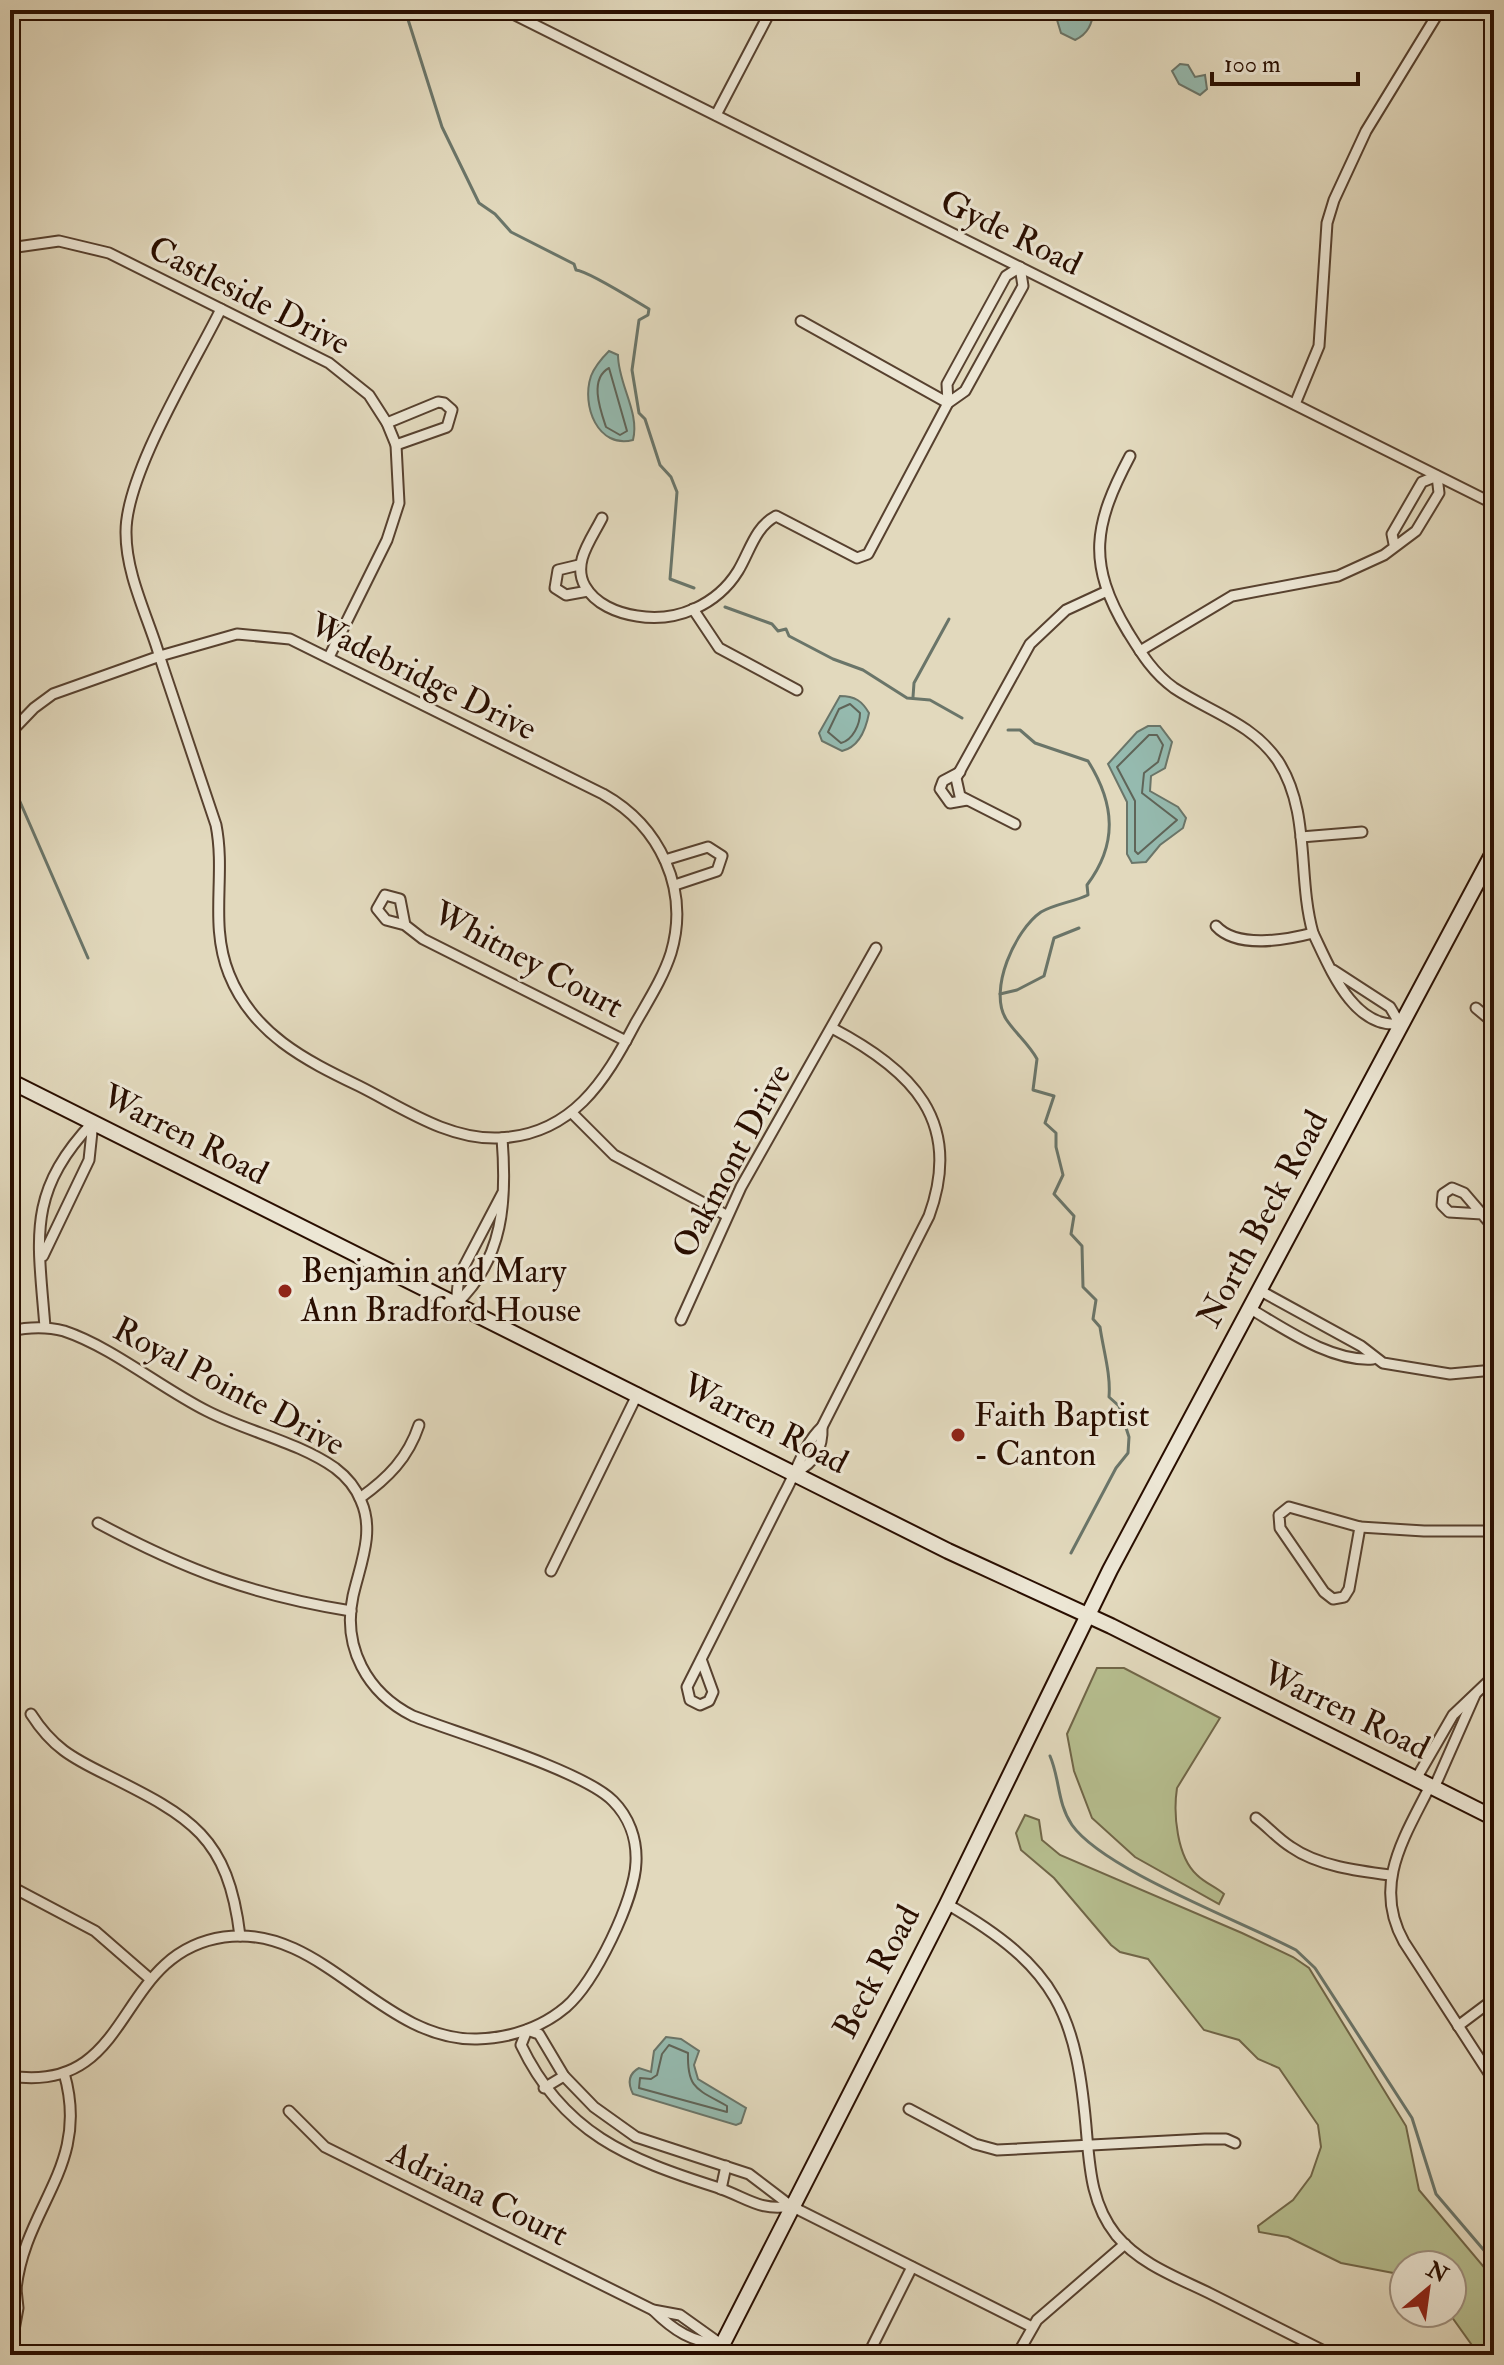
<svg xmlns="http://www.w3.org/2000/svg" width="1504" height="2365" font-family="'IM FELL Double Pica',serif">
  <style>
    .green { fill: #b6be8f; stroke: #706648; stroke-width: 2 }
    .water { fill: #95baaf; stroke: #6a7569; stroke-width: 2 }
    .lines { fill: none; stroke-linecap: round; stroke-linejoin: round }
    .shore { stroke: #5f6458; stroke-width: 2 }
    .stream { stroke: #6a7569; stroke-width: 3 }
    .street-casing { stroke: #57412f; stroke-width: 13 }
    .secondary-casing { stroke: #290e00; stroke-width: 18 }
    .street { stroke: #ece6d4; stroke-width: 9 }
    .secondary { stroke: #ece6d4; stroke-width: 14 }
    .poi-dot { fill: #8f2418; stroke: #ece6d4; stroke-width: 3 }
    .labels { text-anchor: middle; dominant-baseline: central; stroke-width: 6; stroke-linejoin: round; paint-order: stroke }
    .street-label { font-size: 34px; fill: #290e00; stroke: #ece6d4 }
    .poi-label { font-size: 34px; fill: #290e00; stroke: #ece6d4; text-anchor: start }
  </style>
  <rect width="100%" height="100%" fill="#e2d9bd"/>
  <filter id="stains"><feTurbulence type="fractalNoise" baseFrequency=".0025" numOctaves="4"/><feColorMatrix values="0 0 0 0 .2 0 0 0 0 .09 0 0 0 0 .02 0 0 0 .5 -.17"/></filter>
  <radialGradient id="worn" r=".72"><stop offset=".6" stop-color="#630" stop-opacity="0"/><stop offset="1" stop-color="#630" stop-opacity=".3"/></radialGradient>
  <!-- green -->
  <g class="green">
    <path d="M1097,1668h27l96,50 -43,70c-4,26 0,69 20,87 8,8 19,12 27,19l-5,10 -84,-47 -43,-39 -18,-47 -7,-37z"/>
    <path d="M1025,1815l14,5 3,20 18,15 182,78 51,24 16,11 97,158 13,64 75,89v76h-15l-30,-42h3v-48h-48v10l-63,-12 -53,-26 -29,-5 -1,-6 35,-26 18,-24 10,-29 -3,-22 -39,-57 -21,-9 -19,-19 -35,-10 -56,-71 -28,-7 -9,-7 -57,-67 -33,-28 -5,-17z"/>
  </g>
  <!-- water -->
  <g class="water">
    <path d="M1054,10h40c-2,14 -6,24 -19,30l-14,-7z"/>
    <path d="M1180,64l8,1 7,12 10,-2 2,14 -7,6 -21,-11 -7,-13z"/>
    <path d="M609,351l9,4c0,29 22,57 15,85 -35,9 -52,-34 -42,-64 4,-10 11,-18 18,-25z"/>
    <path d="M840,696c15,0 22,5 29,17 -3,16 -10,34 -27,38l-20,-10 -3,-8z"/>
    <path d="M1148,726h12l12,16 -7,26 -14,8 -1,15 28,16 8,11 -3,10 -23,17 -14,17 -14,1 -5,-9v-52l-19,-38 29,-32z"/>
    <path d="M666,2037l15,2 18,12 -5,14 4,14 48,29 -5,15 -5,2 -103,-31c-5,-10 -5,-20 6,-26l12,4 3,-21z"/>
  </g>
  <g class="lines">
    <!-- shore -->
    <g class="shore">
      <path d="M609,368l18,63 -7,4 -14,-8c-6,-18 -17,-48 3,-59z"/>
      <path d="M850,704l10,9c0,11 -7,27 -19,30l-13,-11 11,-23z"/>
      <path d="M1149,735h8l6,10 -5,17 -14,11 -2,20 35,27 -39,34 -3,-3v-50l-18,-34z"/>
      <path d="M669,2045l19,8c-1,36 9,36 39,53v6l-88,-24 1,-10 11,1 6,-4 5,-21z"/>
    </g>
    <!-- stream -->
    <g class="stream">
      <path d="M405,10l37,117 37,76 16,11 16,18 63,32 2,6c12,1 58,30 73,39l-1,6 -9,5 -7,50 7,43 6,6 15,46 11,12 6,15 -7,87 24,9"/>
      <path d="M725,607l47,17 6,7 8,-2 3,7 44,23 30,11 44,28 23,2 32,18"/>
      <path d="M913,697l1,-14 35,-64"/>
      <path d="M1008,730h12l15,13 53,18c27,43 30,83 -1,124l1,10c-15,7 -33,9 -47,17 -26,18 -53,78 -35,107 9,14 23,25 31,40l-4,31 21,6 -9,27 11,10v14l7,28 -9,19 20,22 -3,18 11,12 1,41 13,13 -3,19 7,8c3,22 11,47 9,70l10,9 10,31 -1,16 -12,15 -45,85"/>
      <path d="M11,781l77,177"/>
      <path d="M1000,994l17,-4 27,-14 10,-38 25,-10"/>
      <path d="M1050,1756c10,23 7,47 22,69 32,45 169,96 224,125l19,18 97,150 24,76 58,68"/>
    </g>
    <defs>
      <g id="street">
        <path d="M505,10l989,494"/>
        <path d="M716,115l55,-105"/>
        <path d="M10,248l49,-7 50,12 220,110 40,32 18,28 9,22 3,58 -12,37 -58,117"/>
        <path d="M801,321l147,82"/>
        <path d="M1295,404l24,-58 8,-123 7,-23 32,-69 74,-121"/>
        <path d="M387,423l51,-21 6,1 8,7 -5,17 -51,18"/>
        <path d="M1130,456c-36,68 -44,107 -2,176 13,21 25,41 46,56 36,24 78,35 104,73 33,51 19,115 35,172 17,35 40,96 87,91l-10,-17 -57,-37"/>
        <path d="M602,518c-11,22 -30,45 -17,68 10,18 32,27 52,30 39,7 80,-11 101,-45 12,-20 17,-44 38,-55l81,42 11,-4 80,-151 17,-12 58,-105 -3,-19 -14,9 -59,108 1,19"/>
        <path d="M579,565l-21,5 -3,18 11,7 22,-4"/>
        <path d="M693,609l26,39 78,42"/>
        <path d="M1140,651l92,-55 106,-20 46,-21 32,-24 23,-38 -2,-17 -15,6 -30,52 2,10"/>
        <path d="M10,733l24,-25 19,-14 107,-38 77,-22 53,5 313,155c57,32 87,95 68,159 -8,25 -23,48 -36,71 -30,57 -63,111 -136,114 -51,2 -96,-30 -140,-52 -54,-26 -106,-52 -130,-112 -20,-50 -3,-98 -13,-149l-53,-158 -7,-22c-12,-36 -30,-74 -30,-112 -1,-58 68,-169 95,-224"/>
        <path d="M960,772l-17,9 -3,8 10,14 17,-3"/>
        <path d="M1015,824l-55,-28 -4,-18 74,-134 36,-34 39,-18"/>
        <path d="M1301,837l61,-5"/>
        <path d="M665,860l43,-13 14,9 -5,15 -42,14"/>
        <path d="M405,925l-5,-26 -15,-4 -8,14 9,11 19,5 18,14 203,102"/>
        <path d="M1216,926c21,23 70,14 97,7"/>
        <path d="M1476,1008l18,15"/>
        <path d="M572,1113l42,42 112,60"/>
        <path d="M1482,1214l-33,-2 -7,-7 1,-11 9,-6 12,5 30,35"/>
        <path d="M43,1256l46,-96 4,-38"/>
        <path d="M1259,1290l102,56 22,17 67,11 44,-4"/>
        <path d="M456,1304c48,-45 51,-104 46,-166"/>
        <path d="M456,1304l3,-28 43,-82"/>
        <path d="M1249,1308c36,21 82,54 124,51"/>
        <path d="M681,1320l60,-133 135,-239"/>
        <path d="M45,1327c-7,-90 -19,-134 48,-205"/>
        <path d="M10,1331c18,-4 36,-5 54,0 48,16 97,57 143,80 41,21 91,31 128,57 12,9 21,20 26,33 14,31 -1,64 -8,95 -11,51 14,97 60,120 44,17 171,55 200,85 16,16 24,38 23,61 -1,37 -41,120 -70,145 -25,21 -57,31 -89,32 -97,2 -155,-116 -253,-102 -111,16 -88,158 -214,139"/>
        <path d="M796,1472c18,-9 27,-24 26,-45"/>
        <path d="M360,1498c28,-20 48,-40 59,-73"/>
        <path d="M1289,1507l71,20 -11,62 -5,8 -11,2 -9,-7 -44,-64 -1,-13z"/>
        <path d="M98,1523c88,47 154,72 253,88"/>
        <path d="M1360,1527l64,4h70"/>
        <path d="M551,1571l87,-178"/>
        <path d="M701,1659l12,33 -4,9 -9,4 -10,-5 -3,-13 97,-193c13,-23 19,-49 38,-67l107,-211c35,-96 -18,-146 -97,-188"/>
        <path d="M31,1714c21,33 41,44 76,61 84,42 121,61 133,161"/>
        <path d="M1416,1779l37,-64 41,-39"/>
        <path d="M1430,1786c-26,52 -58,99 -26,156l90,139"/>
        <path d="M1434,1788l41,-93"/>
        <path d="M1256,1818c12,9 22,21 35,29 27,19 67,24 99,28"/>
        <path d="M10,1886l85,45 54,47"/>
        <path d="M947,1904c111,64 130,109 140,234 3,35 6,68 29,97 25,30 63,43 97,60 40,20 79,40 119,60"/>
        <path d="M1458,2026l36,-27"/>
        <path d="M527,2030l12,4 25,42 30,31 42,30 113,37 42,32 241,121"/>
        <path d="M527,2030l-6,15c42,88 107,114 195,142 30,10 44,25 75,19"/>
        <path d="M544,2088l20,-12"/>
        <path d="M909,2109l66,35 22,6 208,-11h21l9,4"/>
        <path d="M289,2111l36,36 328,163 27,5 42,30"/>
        <path d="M721,2189l5,-23"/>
        <path d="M16,2289c9,-84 75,-123 48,-216"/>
        <path d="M10,2305l6,-16 2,19 -8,44"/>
        <path d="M653,2310c21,21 39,32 69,35"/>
        <path d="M868,2355l44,-88"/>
        <path d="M1017,2355l20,-35 88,-76"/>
      </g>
      <g id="secondary">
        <path d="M10,1081l938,470 163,75 383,192"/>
        <path d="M717,2355l230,-451 163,-334 384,-719"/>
      </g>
    </defs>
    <!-- street casing -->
    <use href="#street" class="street-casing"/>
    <!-- secondary casing -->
    <use href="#secondary" class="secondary-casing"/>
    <!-- street -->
    <use href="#street" class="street"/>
    <!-- secondary -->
    <use href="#secondary" class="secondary"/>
  </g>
  <!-- markers -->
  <g class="poi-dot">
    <circle cx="285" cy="1291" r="8"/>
    <circle cx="958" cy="1435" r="8"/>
  </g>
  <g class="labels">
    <!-- street labels -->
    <g class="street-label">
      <text transform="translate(1011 233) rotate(26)">Gyde Road</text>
      <text transform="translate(249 296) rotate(27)">Castleside Drive</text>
      <text transform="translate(423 677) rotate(26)">Wadebridge Drive</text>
      <text transform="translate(528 960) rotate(28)">Whitney Court</text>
      <text transform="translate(185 1135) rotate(27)">Warren Road</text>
      <text transform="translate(732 1161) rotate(-62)">Oakmont Drive</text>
      <text transform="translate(1263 1219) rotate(-62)">North Beck Road</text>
      <text transform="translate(229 1387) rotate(28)">Royal Pointe Drive</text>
      <text transform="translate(765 1424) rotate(27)">Warren Road</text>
      <text transform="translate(1346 1711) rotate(26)">Warren Road</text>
      <text transform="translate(877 1972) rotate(-62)">Beck Road</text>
      <text transform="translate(478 2194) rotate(26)">Adriana Court</text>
    </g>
    <!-- poi labels -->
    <g class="poi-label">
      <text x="301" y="1271">Benjamin and Mary<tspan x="301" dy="39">Ann Bradford House</tspan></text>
      <text x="974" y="1415">Faith Baptist<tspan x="974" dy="39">- Canton</tspan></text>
    </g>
  </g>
  <!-- margin -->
  <rect width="1504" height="2365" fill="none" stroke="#e2d9bd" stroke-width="40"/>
  <rect x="12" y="12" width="1480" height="2341" fill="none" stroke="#290e00" stroke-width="4"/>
  <rect x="20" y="20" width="1464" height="2325" fill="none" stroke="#290e00" stroke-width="2"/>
  <!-- north arrow -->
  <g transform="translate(1428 2289) rotate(29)"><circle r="38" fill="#ece6d4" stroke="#9e907f" stroke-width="2"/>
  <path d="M0-6L14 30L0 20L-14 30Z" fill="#8f2418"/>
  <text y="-12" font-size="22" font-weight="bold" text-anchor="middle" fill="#290e00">N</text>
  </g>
  <!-- scale -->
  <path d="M1212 72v12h146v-12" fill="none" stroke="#290e00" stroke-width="4"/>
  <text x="1224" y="72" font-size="24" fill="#290e00" stroke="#ece6d4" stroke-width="6" paint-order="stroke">100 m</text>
  <rect width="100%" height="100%" filter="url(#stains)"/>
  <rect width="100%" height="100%" fill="url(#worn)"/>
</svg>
